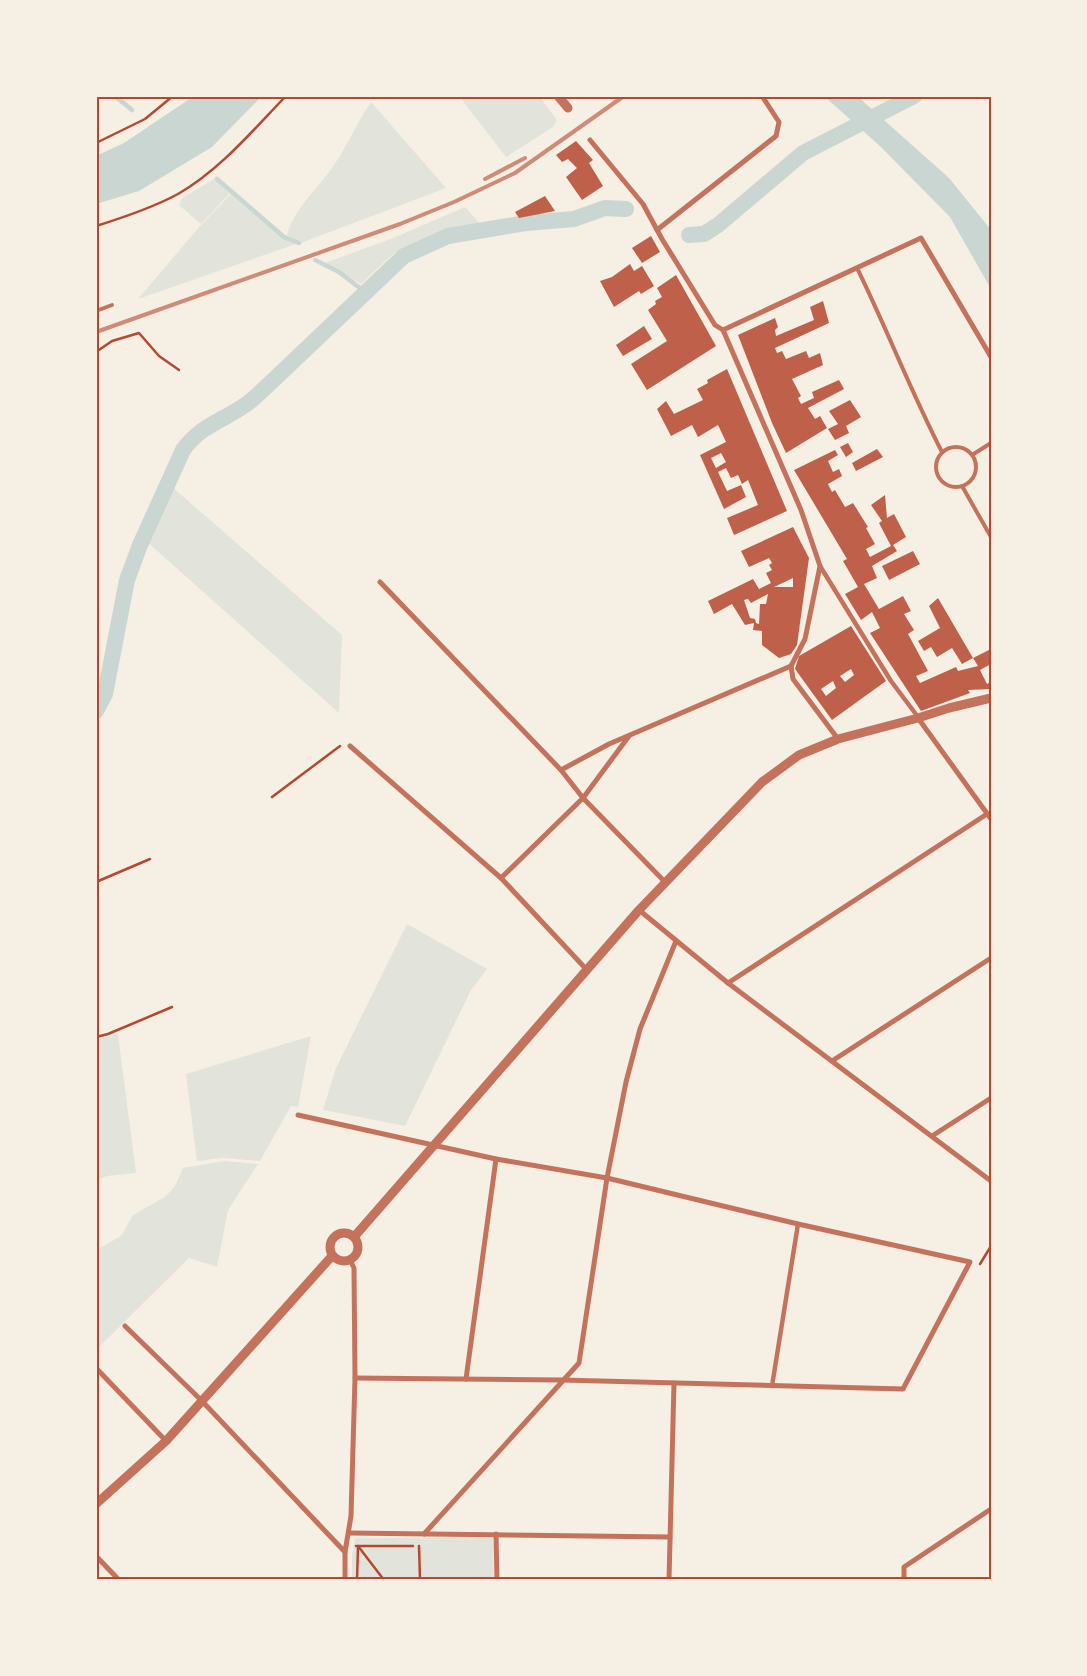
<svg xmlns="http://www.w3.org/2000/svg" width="1087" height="1676" font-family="Barlow,sans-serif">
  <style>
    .green { fill: #e2e4dc }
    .water { fill: #c9d6d2 }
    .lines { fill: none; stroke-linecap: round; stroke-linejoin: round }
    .stream { stroke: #c9d6d2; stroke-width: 4.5 }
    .canal { stroke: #c9d6d2; stroke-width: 16 }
    .building { fill: #bf614a; fill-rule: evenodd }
    .path { stroke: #b5482f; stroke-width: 2.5 }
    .service { stroke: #c5725c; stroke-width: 4 }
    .pedestrian { stroke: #c5725c; stroke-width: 4.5 }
    .minor { stroke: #c5725c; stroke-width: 5 }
    .tertiary { stroke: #c5725c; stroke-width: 9 }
    .rail { stroke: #cf8b77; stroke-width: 4 }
    .neatline { fill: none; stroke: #b5482f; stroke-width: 2 }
  </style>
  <rect width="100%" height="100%" fill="#f6efe4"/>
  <!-- green -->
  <g class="green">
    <path d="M459,96h80l18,24 -4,7 -47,30z"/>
    <path d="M371,102l75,86 -145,55 -14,-8c8,-29 34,-49 49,-73 13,-20 22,-41 35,-60z"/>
    <path d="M214,179l16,14 -29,31 -22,-19 3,-7z"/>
    <path d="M231,194l52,44 13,6 -158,55 62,-73z"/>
    <path d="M465,207l14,16 -38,9 -47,21 -33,31 -36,-21 68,-25z"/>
    <path d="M171,486l171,149 -3,78 -194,-173z"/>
    <path d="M407,924l80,45 -16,21 -66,136 -82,-16 13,-42z"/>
    <path d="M118,1034l18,139 -29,3 -11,4v-140z"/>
    <path d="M311,1036l-13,71 -7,-1 -31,55 -38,-3 -25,3 -11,-87z"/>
    <path d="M224,1161l34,3 -30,46 -11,57 -28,-9 -93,92v-100l25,-14 12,-21 32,-18 10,-11 8,-18z"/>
    <path d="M355,1538h138l1,42h-142v-25z"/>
  </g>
  <!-- water -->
  <g class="water">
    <path d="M194,96h68l-50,51 -73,44 -43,13v-48l28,-13z"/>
    <path d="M824,96h33l92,82 42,52v59l-41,-72 -69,-70z"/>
  </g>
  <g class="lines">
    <!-- stream -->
    <g class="stream">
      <path d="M115,96l17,14"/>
      <path d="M217,179l67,58 15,6"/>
      <path d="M315,260l24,12 26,20"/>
    </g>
    <!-- canal -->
    <g class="canal">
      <path d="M689,235l15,-1 14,-9 85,-72 111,-57"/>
      <path d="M96,711l9,-17 22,-114 13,-35 43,-95c18,-25 38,-28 62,-45 8,-5 14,-12 21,-18l138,-131 44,-20 78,-13 48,-4 31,-11 21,1"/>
    </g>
  </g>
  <!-- building -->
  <g class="building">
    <path d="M576,141l17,19 -4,3 14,23 -21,14 -16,-23 11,-9 -9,-9 -6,3 -6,-7z"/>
    <path d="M545,196l10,15 -36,7 -4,-6z"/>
    <path d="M651,236l9,16 -18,11 -10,-15z"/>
    <path d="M630,264l4,7 8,-5 12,20 -13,8 -2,-3 -25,16 -14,-26 12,-4z"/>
    <path d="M676,275l40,71 -69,44 -16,-26 36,-23 -19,-31 8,-6 -1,-3 7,-4 -5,-9z"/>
    <path d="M823,301l6,22 -54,25 2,5 5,-2 4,8 20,-8 3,7 11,-5 3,12 -31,14 9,17 -3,2 3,6 13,-6 -2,-6 27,-12 5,9 -36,19 7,11 5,-3 7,12 -41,25 -14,-30 -34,-88 37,-17 3,9 -3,3 1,6 38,-16 -4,-13z"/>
    <path d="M644,326l8,13 -29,17 -7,-11z"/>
    <path d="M727,369l60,142 -53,24 -7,-17 31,-13 -10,-25 -6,4 -4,-9 -7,3 -5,-10 -8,4 9,19 14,-6 5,12 -22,12 -24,-54 26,-13 -8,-17 -20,12 -6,-12 -21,11 -14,-27 9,-8 8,13 29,-14 -6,-11 11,-6 -1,-3zM721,453l5,9 -10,6 -5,-10z"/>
    <path d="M850,400l11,17 -15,9 3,7 -14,7 -7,-11 10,-5 -9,-13z"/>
    <path d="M848,443l5,9 -7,5 -6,-10z"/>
    <path d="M877,449l6,8 -27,14 -4,-8z"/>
    <path d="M835,450l3,5 -10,6 5,11 6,-3 3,7 -14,8 4,8 3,-2 10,17 8,-4 15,24 -2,1 9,16 -9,5 4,8 21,-11 -12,-23 3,-2 -11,-16 14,-10 2,23 7,-4 12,23 -13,8 4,6 -25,15 5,12 -13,6 15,25 24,-13 8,15 -7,3 10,16 -6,4 20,37 -12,5 4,7 36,-16 2,4 20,-5 -5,-8 18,-9v15l-11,6 7,14 4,-2v7l-23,1 2,3 -49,18 -51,-78 10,-5 -8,-16 -11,8 -16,-26 13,-7 -15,-26 4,-2 -53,-89z"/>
    <path d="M793,527l16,31 -12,87 -6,9 -12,4 -17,-13v-14l-9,-1 1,-7 -9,2 -13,-21 -18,10 -6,-13 45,-22 6,10 12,-6 -5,-10 6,-3 -3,-5 3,-2 -3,-5 -20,9 -8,-16zM793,578v9h-19zM768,594l-2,10h-6l-1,20 -3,-1 -1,-4 -5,-1 -6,-18 4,-1 3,4z"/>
    <path d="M913,551l7,13 -31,16 -7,-14z"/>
    <path d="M938,598l35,60 -11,6 -10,-16 -15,9 -6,-10 -7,4 -6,-10 22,-13 -11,-22z"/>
    <path d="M851,626l35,55 -54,39 -37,-51 4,-13zM851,669l3,6 -9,7 -5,-6zM833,681l3,7 -10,8 -5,-7z"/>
  </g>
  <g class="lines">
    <!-- path -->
    <g class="path">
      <path d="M96,143l49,-24 28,-23"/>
      <path d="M96,226c29,-9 56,-18 82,-32 42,-24 75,-64 108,-98"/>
      <path d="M96,352l16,-11 27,-8 20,23 20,14"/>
      <path d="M272,797l68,-51"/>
      <path d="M96,882l54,-23"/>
      <path d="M96,1037l12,-3 64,-27"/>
      <path d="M980,1264l11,-18"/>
      <path d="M356,1546h57"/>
      <path d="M358,1546l26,34"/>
      <path d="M419,1546l1,34"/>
      <path d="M357,1580l1,-33"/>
    </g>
    <!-- service -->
    <g class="service">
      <path d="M857,268c30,61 54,124 85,184"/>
      <path d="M96,311l16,-6"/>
      <circle cx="956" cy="467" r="20"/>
      <path d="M972,455l19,-12"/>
      <path d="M962,486l29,51"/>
    </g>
    <!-- pedestrian -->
    <g class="pedestrian">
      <path d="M820,566l71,115 27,36"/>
      <path d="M772,1386l26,-162"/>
    </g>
    <!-- minor -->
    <g class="minor">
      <path d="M657,230l119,-94 3,-14 -17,-26"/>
      <path d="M723,330l198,-92 70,119"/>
      <path d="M380,582l181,188 22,28 82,84"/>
      <path d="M791,666l2,13 45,60"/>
      <path d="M918,718l73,101"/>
      <path d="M350,746l151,132 86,92"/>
      <path d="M561,770l48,-26 182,-78 14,-27 15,-73 -19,-56 -78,-180 -8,-5 -53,-86 -19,-35 -53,-64"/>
      <path d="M501,878l82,-80 46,-62"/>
      <path d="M639,910l89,73 263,198"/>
      <path d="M728,983l259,-169"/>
      <path d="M832,1061l159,-103"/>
      <path d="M298,1115l198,44 111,19 191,46 172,38 -67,127 -341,-9 -207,-2"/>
      <path d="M932,1136l59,-38"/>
      <path d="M125,1326l76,74 144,152"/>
      <path d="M96,1368l70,73"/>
      <path d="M466,1379l30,-220"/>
      <path d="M349,1533l321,4"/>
      <path d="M424,1534l155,-171 28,-185 19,-96 14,-53 36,-88"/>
      <path d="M496,1534l1,46"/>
      <path d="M96,1556l23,24"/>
      <path d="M345,1580v-28l6,-36 4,-138 -1,-110 -4,-8"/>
      <path d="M669,1580l5,-197"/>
      <path d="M904,1580v-13l87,-58"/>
    </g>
    <!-- tertiary -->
    <g class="tertiary">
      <path d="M558,96l10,12"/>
      <circle cx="344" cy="1247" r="14"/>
      <path d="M354,1237l285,-327 123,-128 37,-27 39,-16 80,-21 31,-10 42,-10"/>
      <path d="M96,1504l70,-63 166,-185"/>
    </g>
    <!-- rail -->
    <g class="rail">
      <path d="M485,179l40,-21"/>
      <path d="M96,332l304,-108 54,-22 61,-29 109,-77"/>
    </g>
  </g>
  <!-- border -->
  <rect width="1087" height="1676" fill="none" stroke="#f6efe4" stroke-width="195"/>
  <rect x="98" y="98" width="892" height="1480" class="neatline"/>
</svg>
